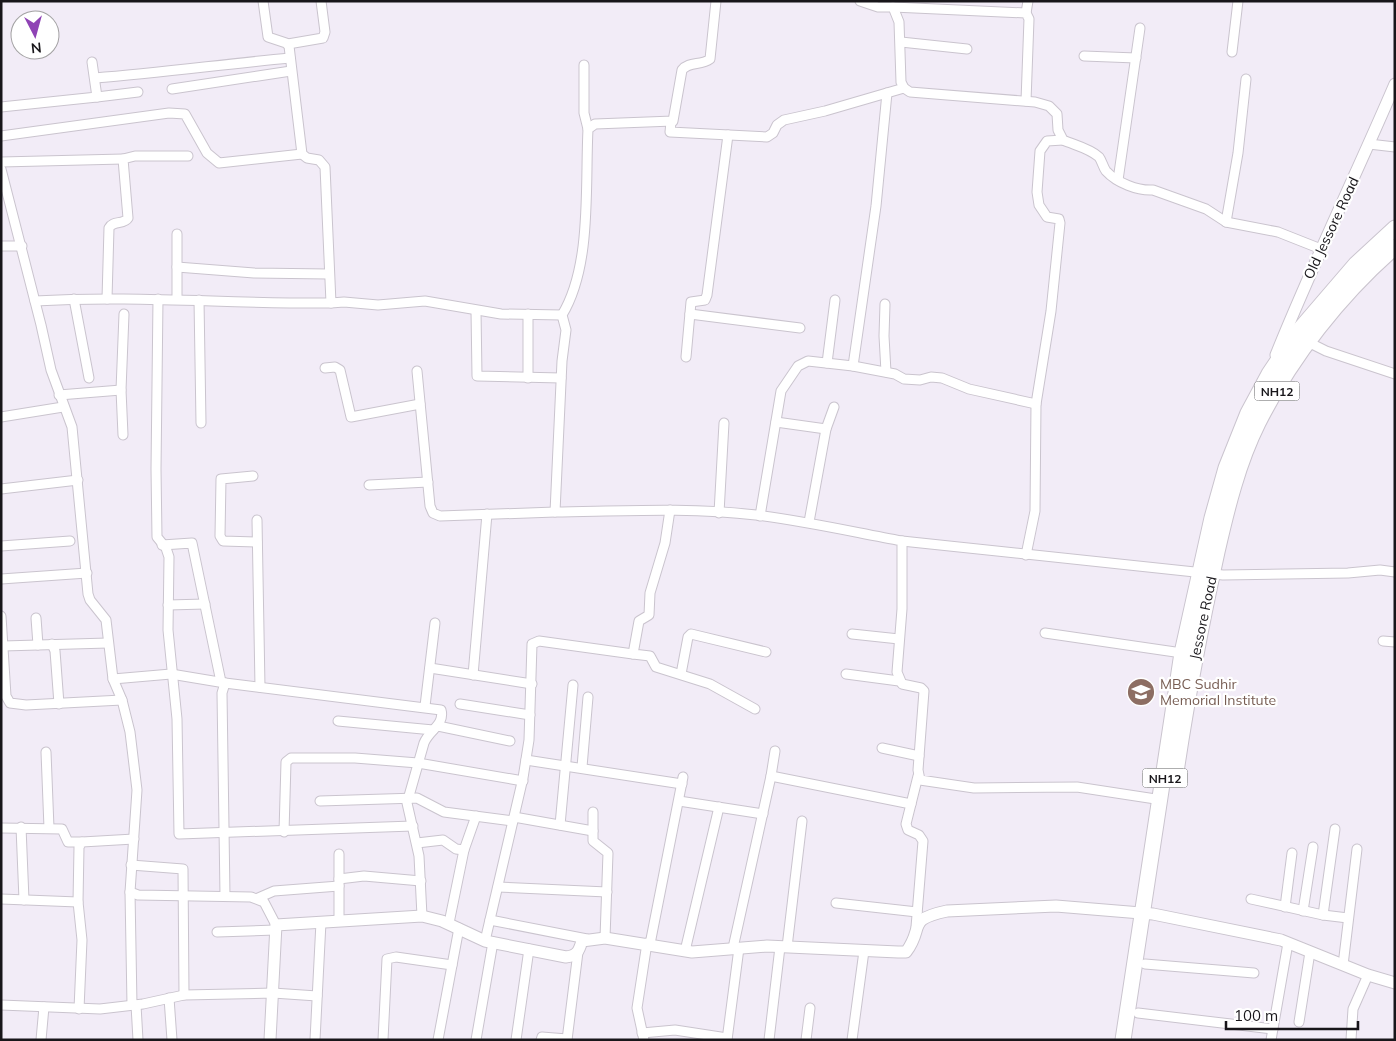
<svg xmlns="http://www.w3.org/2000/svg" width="1396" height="1041" font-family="Mulish,sans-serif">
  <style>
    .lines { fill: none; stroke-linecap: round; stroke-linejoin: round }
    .minor-casing { stroke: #cac4ce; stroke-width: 11 }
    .tertiary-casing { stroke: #cac4ce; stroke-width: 13 }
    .trunk-casing { stroke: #cac4ce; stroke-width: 17 }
    .minor { stroke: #fff; stroke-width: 9 }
    .tertiary { stroke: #fff; stroke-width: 11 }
    .trunk { stroke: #fff; stroke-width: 15 }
    .labels { text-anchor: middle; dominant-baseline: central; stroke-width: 4.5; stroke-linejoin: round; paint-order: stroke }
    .shield { fill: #fff; stroke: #5d5c5f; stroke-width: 1 }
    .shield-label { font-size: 12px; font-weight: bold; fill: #18161a }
    .street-label { font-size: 14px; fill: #18161a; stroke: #fff }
    .education-label { font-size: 14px; fill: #785e54; stroke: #fff; text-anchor: start }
  </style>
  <rect width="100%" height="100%" fill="#f2ecf7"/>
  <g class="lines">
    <defs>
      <g id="minor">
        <path d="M263,1l5,36 18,6 3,3 13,108 5,4 12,2 6,7 6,136 13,-1 34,3 47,-4 76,13 61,1"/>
        <path d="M716,1l-6,58c-9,7 -21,2 -28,11l-9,51 -78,3 -7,5c-3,57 4,137 -26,186l4,15 -4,31 -7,151c67,-1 134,-5 201,3 49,6 97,17 146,26v68l-5,63 5,12 19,4 3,3 -6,79 2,10 54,8 103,-1 85,13"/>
        <path d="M860,1l18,6h15l6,15 2,60 3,6 6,4 125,10 14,4 8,8 1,16 5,10c11,5 26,8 36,17 3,4 4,10 7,14 11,12 32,20 47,19l53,19 20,13 52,10 43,17"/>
        <path d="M893,7l133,6 3,6 -3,82"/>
        <path d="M1026,13l2,-12"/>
        <path d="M901,42l66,7"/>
        <path d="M288,44l35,-6 2,-6 -4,-31"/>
        <path d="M1232,52l6,-51"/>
        <path d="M1084,56l52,2"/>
        <path d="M584,65v48l4,16"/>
        <path d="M95,78c65,-5 130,-14 195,-20"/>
        <path d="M172,89l119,-18"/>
        <path d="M97,97l41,-5"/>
        <path d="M1,107l96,-10 -5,-35"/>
        <path d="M671,122l-1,10 97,5 6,-4 4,-8 7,-5 41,-9 79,-23"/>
        <path d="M1,136l168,-23 16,1 22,39 12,10 83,-9"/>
        <path d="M1369,144l26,3"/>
        <path d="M1,162l122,-3"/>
        <path d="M1,169l40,156 10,45 21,57 16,167 2,6 16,20 7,59 9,21 8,32 7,58 -7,102 8,3 113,2 13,5 12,23"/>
        <path d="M1118,180l22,-152"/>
        <path d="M1226,222l12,-69 8,-74"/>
        <path d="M1,246h21"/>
        <path d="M177,267l77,6 74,1"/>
        <path d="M74,299l15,79"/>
        <path d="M107,299l2,-71c4,-8 15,-3 19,-10l-5,-59 12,-3h53"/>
        <path d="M158,299l-2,170 1,68 9,11 3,9 -1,73 9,89 2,115 234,-8"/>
        <path d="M177,299v-65"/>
        <path d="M199,300l2,123"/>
        <path d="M35,301c99,-6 197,3 296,2"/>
        <path d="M885,304l-1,32 2,36"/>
        <path d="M476,311l1,65 84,2"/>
        <path d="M690,314l110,14"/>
        <path d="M1304,340l22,11 69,23"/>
        <path d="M686,357l5,-55 14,-2 2,-5 21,-160"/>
        <path d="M827,363l8,-63"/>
        <path d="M853,366l23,-160 11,-113"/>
        <path d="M325,368l10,-1 5,3 11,47 69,-13"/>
        <path d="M417,371l13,135 3,7 7,3 115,-4"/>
        <path d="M528,378v-64"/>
        <path d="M59,395l62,-5"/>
        <path d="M1,417l62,-10"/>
        <path d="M776,422l50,7"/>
        <path d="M123,435l-2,-45 3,-76"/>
        <path d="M253,476l-32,3 -1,57 3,5 34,1"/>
        <path d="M369,485l59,-3"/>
        <path d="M1,489l77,-9"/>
        <path d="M670,510l-5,33 -15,50 -1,22 -10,6 -6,33 17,2 6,11 54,17 45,25"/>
        <path d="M719,513l5,-90"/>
        <path d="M760,516l21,-125 17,-25 10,-5 45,5 42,8 9,5 16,1 11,-3 11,1 27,11 67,15"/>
        <path d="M257,520l3,167"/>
        <path d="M809,522l17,-93 8,-22"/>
        <path d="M902,541l321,34 125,-2 32,-3 15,2"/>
        <path d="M162,545l30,-2 29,139"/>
        <path d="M1,546l69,-5"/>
        <path d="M1026,555l9,-44 1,-107 15,-93 9,-88 -1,-4 -12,-2 -8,-12 -2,-13 3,-41 7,-10 16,-1"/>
        <path d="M1,579l86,-6"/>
        <path d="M168,605l37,-1"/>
        <path d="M1,616l5,80 4,7 16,2 96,-5"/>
        <path d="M36,618l2,27"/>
        <path d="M1045,633l137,20"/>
        <path d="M852,634l47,5"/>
        <path d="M1383,641l12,1"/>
        <path d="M52,644l3,7 4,53"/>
        <path d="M3,646l105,-3"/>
        <path d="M430,668l102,16"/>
        <path d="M681,674l7,-37 3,-3 75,18"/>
        <path d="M846,674l53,7"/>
        <path d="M473,675l14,-161"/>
        <path d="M113,679l58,-5 54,9"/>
        <path d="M460,704l70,11"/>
        <path d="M425,706l10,-83"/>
        <path d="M338,721l95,9"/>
        <path d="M438,726l72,15"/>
        <path d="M882,748l37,8"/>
        <path d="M46,752l3,76"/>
        <path d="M526,760l156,24"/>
        <path d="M582,767l6,-70"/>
        <path d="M771,776l140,28"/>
        <path d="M320,801l97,-3 27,14 69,9"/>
        <path d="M679,801l84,13"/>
        <path d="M593,812v29l15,12 -3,85"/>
        <path d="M514,817l79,14"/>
        <path d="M560,825l13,-140"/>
        <path d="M21,827l3,73"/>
        <path d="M1,828l61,1 6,13h14"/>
        <path d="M284,832l2,-70 5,-4h64l63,5 105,18"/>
        <path d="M417,843l26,-3 13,9 8,1 12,-34"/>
        <path d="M339,854v66"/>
        <path d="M131,865l52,4 1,126"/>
        <path d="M339,879l25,-3 57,5"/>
        <path d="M498,887l109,5"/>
        <path d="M130,892l2,113"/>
        <path d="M225,896l-3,-203 3,-10 216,27c4,15 -12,20 -17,33l-17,60 12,53 3,60"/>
        <path d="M258,898l16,-7 65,-5"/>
        <path d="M1,899l77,3"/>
        <path d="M1251,899l72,16 25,3"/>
        <path d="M836,903l81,9"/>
        <path d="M1285,907l7,-54"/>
        <path d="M1303,911l10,-64"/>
        <path d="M1323,915l12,-86"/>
        <path d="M490,920l97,19"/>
        <path d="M449,923l15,-73"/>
        <path d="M916,927l7,-86 -4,-6 -11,-5 -2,-6 12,-48"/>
        <path d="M217,932l58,-2"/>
        <path d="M485,941l38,-163 6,-38 3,-96 7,-3 94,13"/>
        <path d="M650,944l33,-167"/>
        <path d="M787,947l15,-126"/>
        <path d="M733,948l38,-172 4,-25"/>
        <path d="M685,951l34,-144"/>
        <path d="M1145,964l109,9"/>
        <path d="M1343,965l14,-116"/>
        <path d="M169,998l3,42"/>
        <path d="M1,1005l99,4 43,-5 41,-9 89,-2 44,3"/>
        <path d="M136,1005l2,35"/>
        <path d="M79,1009l3,-69 -4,-38 1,-55 3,-5 52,-3"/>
        <path d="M1138,1013l135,16"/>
        <path d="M1299,1022l11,-70"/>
        <path d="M642,1033l33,-3 52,8"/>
        <path d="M41,1040l3,-33"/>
        <path d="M315,1040l6,-118"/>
        <path d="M383,1040l4,-81 9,-2 56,8"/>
        <path d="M438,1040l21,-112"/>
        <path d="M476,1040l17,-98"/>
        <path d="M516,1040l13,-91"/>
        <path d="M541,1040l1,-3 25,2"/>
        <path d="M567,1040l11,-88"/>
        <path d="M644,1040l-7,-32 10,-65"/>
        <path d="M727,1040l12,-92"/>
        <path d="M769,1040l11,-93"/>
        <path d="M806,1040l4,-32"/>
        <path d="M852,1040l12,-89"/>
        <path d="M1271,1040l17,-97"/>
        <path d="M1351,1040l2,-31 15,-34"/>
      </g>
      <g id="tertiary">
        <path d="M1276,355c37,-92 80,-180 119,-271"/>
        <path d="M270,1040l6,-115 146,-9 20,5 43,20 81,16c11,-1 13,-6 16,-16l23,-3 87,14 75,-6 131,6h8c19,-25 -1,-32 41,-41l109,-5 97,8 128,26 87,35 27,8"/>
      </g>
      <g id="trunk">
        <path d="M1176,772c11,-74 25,-147 41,-220 10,-44 21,-89 41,-129 33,-66 82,-128 137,-176"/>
        <path d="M1123,1040l59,-387 30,-135 14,-50 22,-55 21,-39 26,-39 61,-71 39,-36"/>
      </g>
    </defs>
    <!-- minor casing -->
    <use href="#minor" class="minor-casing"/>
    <!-- tertiary casing -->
    <use href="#tertiary" class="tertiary-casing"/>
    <!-- trunk casing -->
    <use href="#trunk" class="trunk-casing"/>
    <!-- minor -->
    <use href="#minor" class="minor"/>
    <!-- tertiary -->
    <use href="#tertiary" class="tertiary"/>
    <!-- trunk -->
    <use href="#trunk" class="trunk"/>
  </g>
  <!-- icons -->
  <defs>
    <symbol id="school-disc" viewBox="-11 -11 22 22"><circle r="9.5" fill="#8d6e63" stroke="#fff"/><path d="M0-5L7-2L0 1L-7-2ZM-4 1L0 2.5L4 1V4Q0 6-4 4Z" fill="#fff"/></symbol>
  </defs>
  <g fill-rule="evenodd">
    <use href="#school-disc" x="1125" y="676" width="32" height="32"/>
  </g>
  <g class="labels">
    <!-- shield labels -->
    <g class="shield">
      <rect x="1254.5" y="381.5" width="45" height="19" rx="4"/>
      <rect x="1142.5" y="768.5" width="45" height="19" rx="4"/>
    </g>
    <g class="shield-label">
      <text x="1277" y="391">NH12</text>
      <text x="1165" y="778">NH12</text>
    </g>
    <!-- street labels -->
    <g class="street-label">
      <text transform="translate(1331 228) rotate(-65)">Old Jessore Road</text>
      <text transform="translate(1203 618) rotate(-78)">Jessore Road</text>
    </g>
    <!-- education labels -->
    <g class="education-label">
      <text x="1160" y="684">MBC Sudhir<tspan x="1160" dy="16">Memorial Institute</tspan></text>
    </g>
  </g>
  <!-- border -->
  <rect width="1396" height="1041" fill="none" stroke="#18161a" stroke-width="5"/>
  <!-- north arrow -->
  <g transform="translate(35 35) rotate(174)"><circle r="24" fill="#ffffff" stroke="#a3a2a3"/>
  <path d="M0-4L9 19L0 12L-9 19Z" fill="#8f43b5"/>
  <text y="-8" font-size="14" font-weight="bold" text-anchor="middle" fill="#18161a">N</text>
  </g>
  <!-- scale -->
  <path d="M1226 1021v8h132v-8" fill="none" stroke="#18161a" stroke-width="2.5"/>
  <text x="1234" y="1021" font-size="15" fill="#18161a" stroke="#ffffff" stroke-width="4" paint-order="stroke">100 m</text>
</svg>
